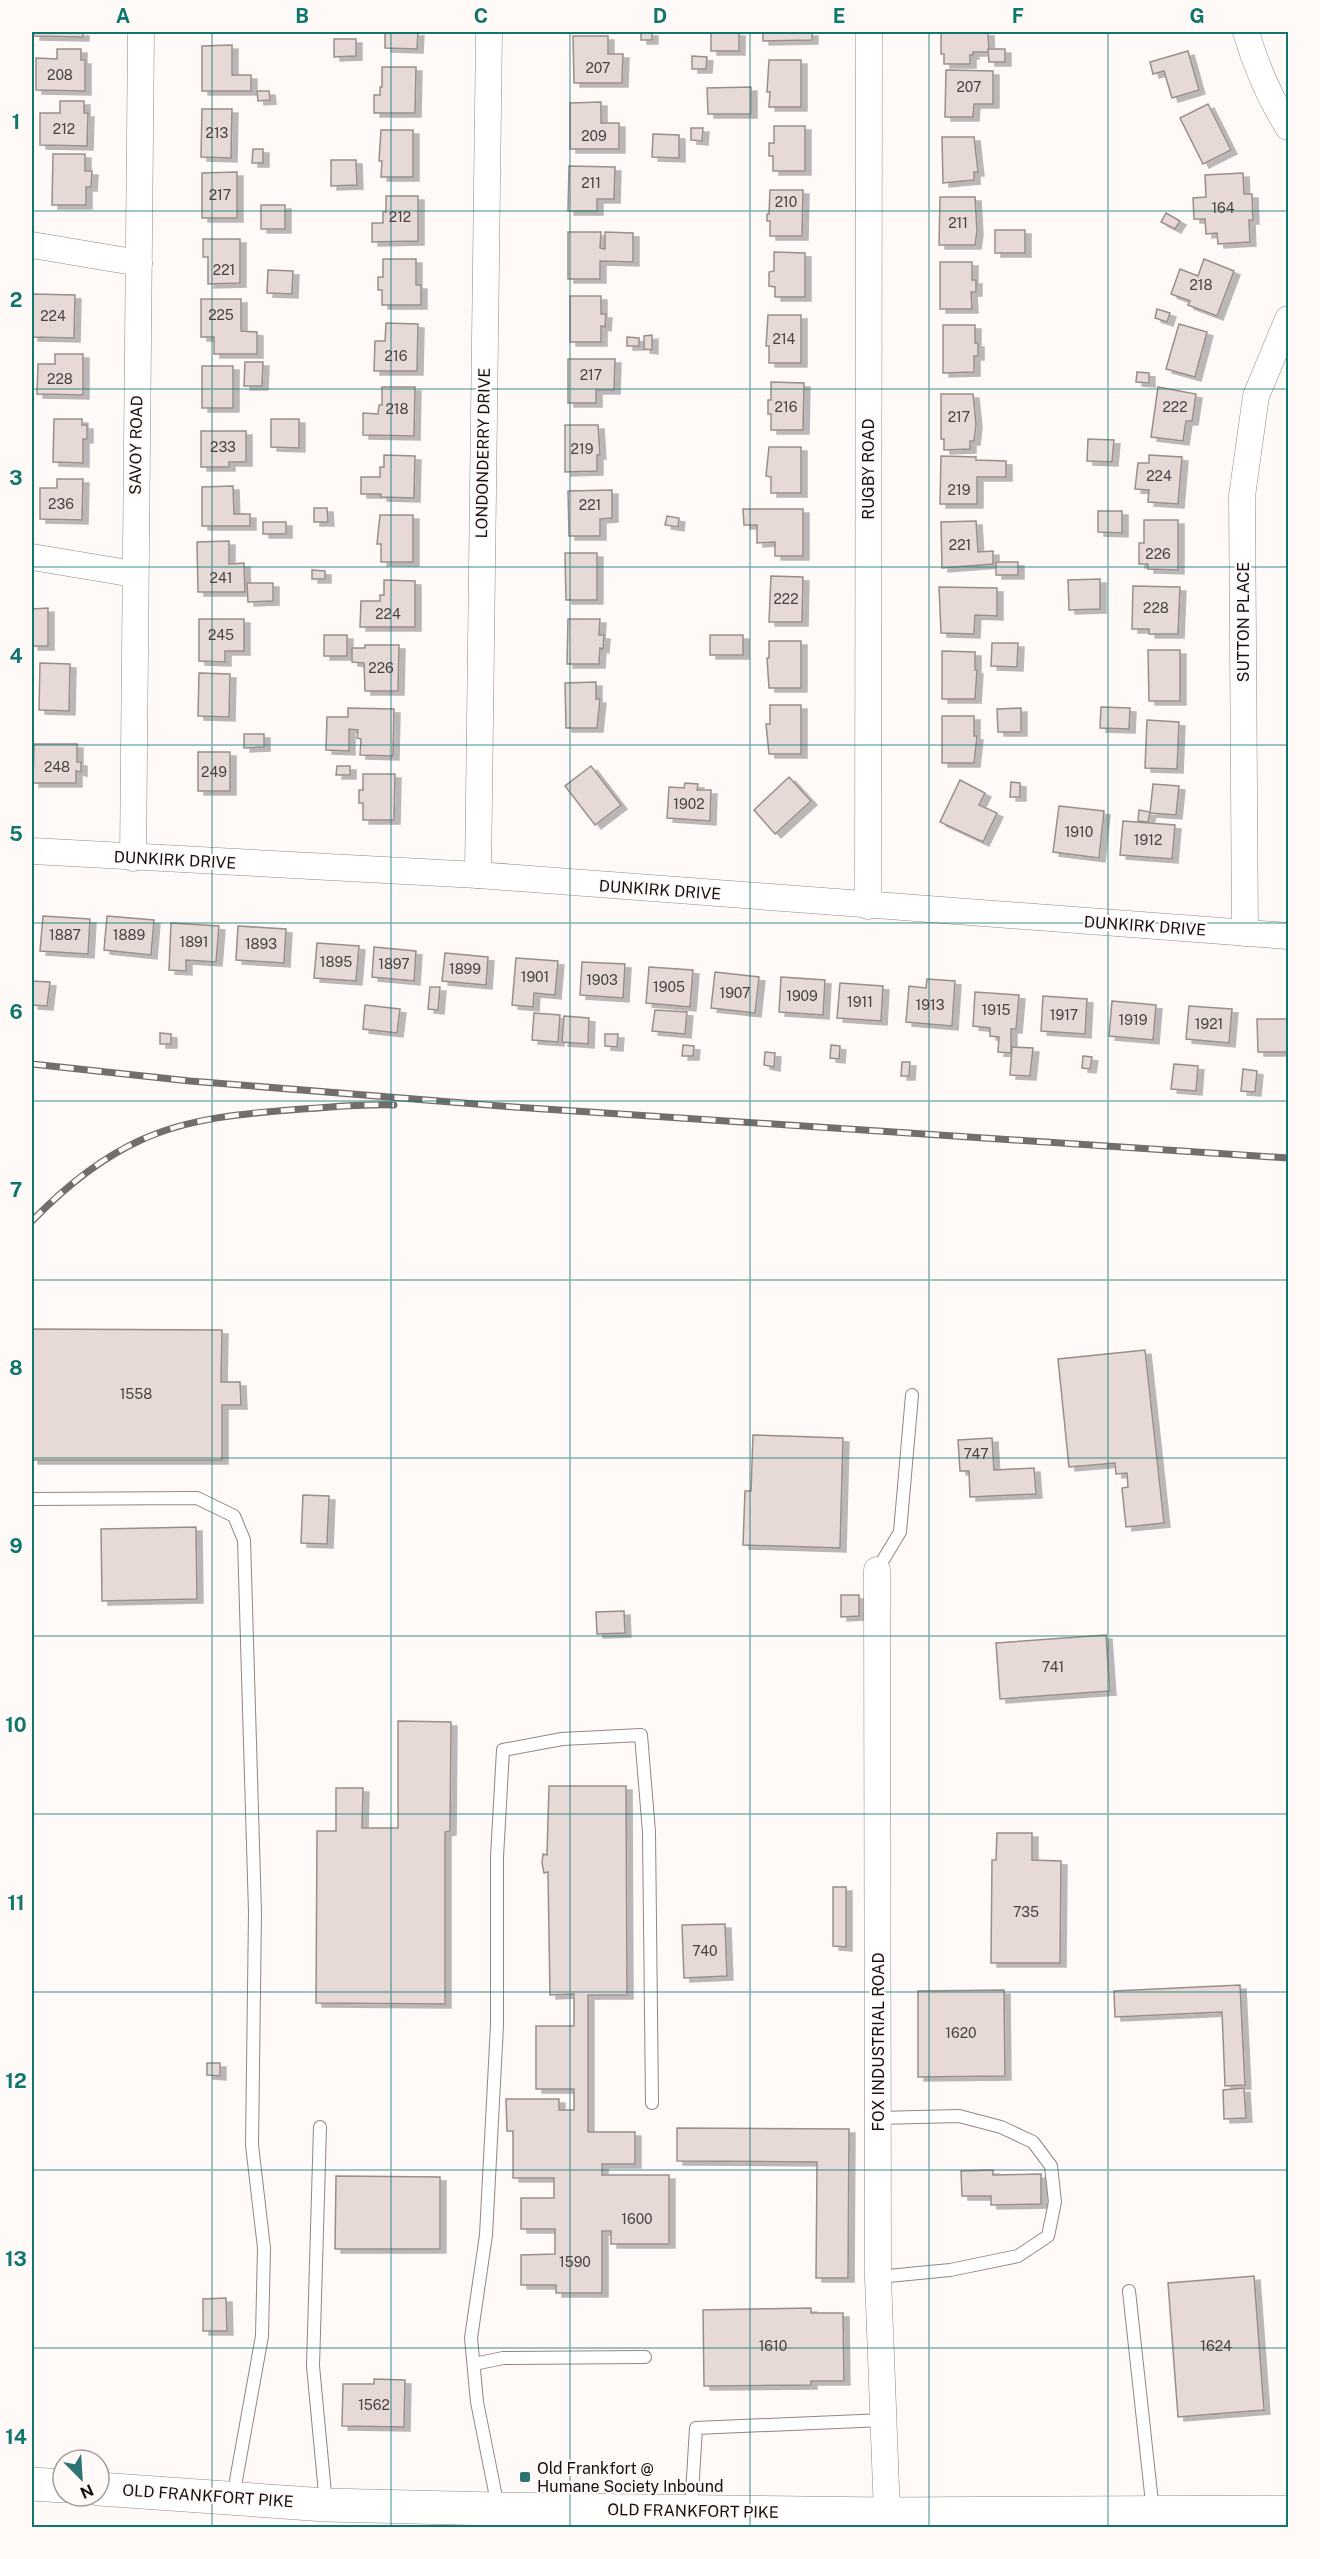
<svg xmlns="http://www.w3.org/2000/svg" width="1320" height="2559" font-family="'Public Sans',sans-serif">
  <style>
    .building { fill: #e6d9d6; stroke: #9a8e8b; stroke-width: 1.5; filter: url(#shadow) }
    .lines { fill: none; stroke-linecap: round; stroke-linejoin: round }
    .service-casing { stroke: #928784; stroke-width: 14 }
    .minor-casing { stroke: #928784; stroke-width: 27 }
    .secondary-casing { stroke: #928784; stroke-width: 34 }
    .service { stroke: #fff; stroke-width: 12 }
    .minor { stroke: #fff; stroke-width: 26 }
    .secondary { stroke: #fff; stroke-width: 33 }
    .rail-casing { stroke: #726e6d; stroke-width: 7 }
    .rail { stroke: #fff9f8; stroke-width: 4.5; stroke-dasharray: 14; stroke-linecap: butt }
    .grid { fill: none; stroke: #0f766e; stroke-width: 1.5; stroke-opacity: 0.55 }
    .poi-dot { fill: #2c7574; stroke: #fff9f8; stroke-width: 2 }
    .labels { text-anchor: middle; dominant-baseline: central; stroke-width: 4.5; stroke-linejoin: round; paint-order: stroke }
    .number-label { font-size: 14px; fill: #494342 }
    .street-label { font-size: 16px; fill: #151110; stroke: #fff9f8 }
    .poi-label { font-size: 16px; fill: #151110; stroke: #fff9f8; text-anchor: start }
    .neatline { fill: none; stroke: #0f766e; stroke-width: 2 }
    .grid-label { font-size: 20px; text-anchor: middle; font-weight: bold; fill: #0f766e }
  </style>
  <defs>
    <filter id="shadow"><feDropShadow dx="6" dy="4" stdDeviation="0" flood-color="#0004"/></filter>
  </defs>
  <rect width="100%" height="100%" fill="#fff9f8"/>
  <!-- building -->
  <g class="building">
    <path d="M34,32h49v5l-49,-1z"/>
    <path d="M382,32h36l-1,17 -32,-1v-15z"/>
    <rect x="641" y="32" width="11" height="8"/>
    <rect x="711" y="32" width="28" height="19"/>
    <path d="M763,32h49v8l-49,1z"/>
    <path d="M941,32h47l1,20h-16v3h-3v9h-26v-10h-3z"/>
    <path d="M573,36h35v18h15l-1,29h-48z"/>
    <path d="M334,39h22v17l-22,1z"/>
    <path d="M232,45v30h19v16h-49v-45z"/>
    <path d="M57,49h24v11h4v31l-49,-1v-32l21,1z"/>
    <path d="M988,49h17v13h-16z"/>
    <path d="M1188,51l11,39 -27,8 -8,-27 -11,3 -3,-12z"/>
    <path d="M692,56l15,1 -1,12h-14z"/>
    <path d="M769,60h32v47h-32l1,-15h-3z"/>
    <path d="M382,67h34l-1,46h-41v-18h6v-8h2z"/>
    <path d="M946,70l47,1v33h-19l-1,13h-28z"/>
    <path d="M751,87v27h-43l-1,-26z"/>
    <path d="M257,91h12l1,9 -12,1z"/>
    <path d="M60,101h24v12h4l-1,33 -47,-1v-32h20z"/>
    <path d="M601,102v21h18v26h-49v-46z"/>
    <path d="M1208,104l23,46 -28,14 -23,-46z"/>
    <path d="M202,109h30l-1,49 -30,-1z"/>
    <path d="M774,126h31v45h-32v-15h-4v-13h5z"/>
    <path d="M691,128h12l-1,13 -11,-1z"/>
    <path d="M381,130h32v47h-32l1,-16h-3z"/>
    <path d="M653,134l26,1v23l-27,-1z"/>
    <path d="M942,137h32l4,35h-4v8l-31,3z"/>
    <path d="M253,149h10v14h-11z"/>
    <path d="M53,154h32v17h7l-1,16h-5v18h-34z"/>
    <path d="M331,160h25l1,25 -26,1z"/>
    <path d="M569,166l46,1 -1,32h-17v12h-29z"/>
    <path d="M237,172v46h-35v-45z"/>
    <path d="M1243,173l1,21h8l1,26h-4l1,22 -32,2 -1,-11 -11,1 -1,-15h-11l-1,-21 13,-1 -1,-22z"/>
    <path d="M770,190h33l-1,46h-32v-15h-3v-7h2z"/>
    <path d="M386,196h32v45l-46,1v-19h11v-11h3z"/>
    <path d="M940,197h35l2,34 -2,14h-36z"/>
    <rect x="261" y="205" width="24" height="24"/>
    <path d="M1166,213l14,8 -5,8 -14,-7z"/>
    <rect x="995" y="230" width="30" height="23"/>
    <path d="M568,232h33l-1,16 5,1v-17l28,1v29l-33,-1v18h-32z"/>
    <path d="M203,239h37v44l-32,1v-27h-5z"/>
    <path d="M774,252l31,1v44h-30v-10l-6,-1v-14l5,-1z"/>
    <path d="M383,259h33v26h5v20h-39v-15h-4v-13h5z"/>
    <path d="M1204,259l30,12 -17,45 -29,-11 2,-4 -19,-7 9,-25 18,7z"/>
    <path d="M940,262h32v18h4v12h-5l1,17h-32z"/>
    <path d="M268,270l25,1 -1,23 -25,-1z"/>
    <path d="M32,294l43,1 -1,43 -42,-1z"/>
    <path d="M570,296h31v18h5l-1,13 -4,-1v16h-31z"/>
    <path d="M201,299h40v32l16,1v22h-43v-17h-13z"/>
    <path d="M1157,309l13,4 -3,9 -12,-4z"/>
    <path d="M768,315h33v48h-32v-17h-3z"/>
    <path d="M386,323l32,1 -1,47h-43l1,-30h10z"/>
    <path d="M1179,324l28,8 -12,45 -29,-8z"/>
    <path d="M943,325h32v18h3v13h-4v16l-31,1z"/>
    <path d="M652,335v15l-8,-1v-13z"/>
    <path d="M627,337l12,1v8h-12z"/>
    <path d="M55,354h28v41l-46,-1 1,-30h17z"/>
    <path d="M568,359h47l-1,31h-18v13h-28z"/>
    <path d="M245,362h18l-1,24h-18z"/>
    <rect x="202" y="366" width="31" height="42"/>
    <path d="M1137,372l12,1v10l-13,-1z"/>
    <path d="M771,382l33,1 -1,47h-32v-16h-3v-14h3z"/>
    <path d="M382,387h33l-1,49 -51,-1v-22l15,1 1,-9h3z"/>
    <path d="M1158,387l38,7 -4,27h-6l-3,20 -32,-4z"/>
    <path d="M941,394h32l3,30 -2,17h-4v8l-26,1v-11h-3z"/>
    <path d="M54,419h28v6h5v14h-4v24l-30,-1z"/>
    <path d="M271,419h28v29l-28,-1z"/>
    <path d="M565,425h33l2,30h-3v16l-32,1z"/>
    <path d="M201,431h45v31h-17v5h-28z"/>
    <path d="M1088,439l26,1 -2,22 -25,-1z"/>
    <path d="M769,447h32v46h-30v-16l-5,-1z"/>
    <path d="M384,455l31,1 -1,42 -33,-1v-3h-20v-17h19v-10h4z"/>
    <path d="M1149,455l33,2 -4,47 -30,-2 1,-12 -14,-1 3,-26h11z"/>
    <path d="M941,456l35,1v3l30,1v16h-29v27h-37z"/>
    <path d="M57,479h26l-1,41 -42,-1v-31h17z"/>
    <path d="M233,486l1,28h16v12h-48v-39z"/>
    <path d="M612,490v28l-12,1v17h-31l-1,-45z"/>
    <path d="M314,508h13l1,14h-14z"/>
    <path d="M743,509h60v47h-28v-14l-18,1v-18h-13z"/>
    <path d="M1098,511h24v22l-24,-1z"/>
    <path d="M380,515h33v47h-32v-18h-4z"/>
    <path d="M667,516l12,2 -1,9 -13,-2z"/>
    <path d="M1144,520h34v50l-30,-1v-5h-9v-21h5z"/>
    <path d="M976,521l2,31 15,-1v13l-51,4 -1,-46z"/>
    <rect x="263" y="522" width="23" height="12"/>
    <path d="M229,541v23l15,-1 1,29h-47l-1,-50z"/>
    <path d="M565,553h32v47h-31z"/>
    <rect x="996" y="562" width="22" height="13"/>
    <path d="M312,570l13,1v8h-13z"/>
    <path d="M771,576l32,1 -1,45h-33z"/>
    <path d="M1100,579v30l-31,1 -1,-30z"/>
    <path d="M384,580l31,1v46h-55l1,-26h19v-6h4z"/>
    <path d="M247,583h26v18l-25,1z"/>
    <path d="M1133,586l47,1 -2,47h-29v-5h-17z"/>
    <path d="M939,587l58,1v28l-22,-1 -1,19 -33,-1z"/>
    <path d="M48,608v38h-16v-37z"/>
    <path d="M199,619h45v32h-19v11l-26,-1z"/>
    <path d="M568,619h32l-1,16h5l-1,14 -3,-1 -1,16h-32z"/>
    <rect x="324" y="635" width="23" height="21"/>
    <rect x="710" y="635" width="33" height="20"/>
    <path d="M769,641h32v47h-32l-2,-30h2z"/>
    <path d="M992,643h26l-1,24 -26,-1z"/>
    <path d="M365,645h34l-1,46h-33l-1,-28 -12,-1v-14h13z"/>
    <path d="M1148,650h32v51h-31z"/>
    <path d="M942,651l33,1v18h2l-2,29h-33z"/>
    <path d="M40,663l30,1 -1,47 -30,-1z"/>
    <path d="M199,673l31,1 -1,43 -31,-1z"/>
    <path d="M596,682v17h4l-3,29h-31l-1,-45z"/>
    <path d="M770,705h31v49h-32l-3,-30h4z"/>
    <path d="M1101,707l29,1 -1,21 -29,-1z"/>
    <path d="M348,708l46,1 -1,47 -33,-1 1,-16 -4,-1 1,-8 -9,-1v22l-23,-1 1,-33h21z"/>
    <path d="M1021,708v24h-23l-1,-23z"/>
    <path d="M942,716h32v20h3l-3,27h-32z"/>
    <path d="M1147,720l32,2 -2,47 -32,-1z"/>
    <path d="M244,734h20v13l-20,1z"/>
    <path d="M34,744h43v18h4v10l-5,-1v12h-43z"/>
    <rect x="198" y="752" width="32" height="39"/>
    <path d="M337,766h13v9h-14z"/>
    <path d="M591,766l30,39 -26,20 -30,-39z"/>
    <path d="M363,774h32l-1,46h-31v-17h-4v-13h4z"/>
    <path d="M789,777l22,24 -36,33 -21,-24z"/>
    <path d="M960,780l25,13 -6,12 18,8 -14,29 -43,-20z"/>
    <path d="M1011,782l9,1v14h-10z"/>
    <path d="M685,783l13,1 -1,6h14l-1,31 -43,-3 2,-31 15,1z"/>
    <path d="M1153,784l26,2 -3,29 -26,-2z"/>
    <path d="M1059,806l45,5 -5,47 -46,-6z"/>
    <path d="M1139,810l11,2 -2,10 -10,-1z"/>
    <path d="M1123,821l52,4 -3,34 -52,-4z"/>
    <path d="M43,916l47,3 -2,35 -48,-3z"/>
    <path d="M107,916l47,4 -3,35 -47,-5z"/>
    <path d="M171,923l48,3 -3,36 -30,-2v11l-17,-1z"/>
    <path d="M238,926l48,3 -2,34 -48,-3z"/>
    <path d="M317,943l42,3 -3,35 -42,-3z"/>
    <path d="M374,947l42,4 -2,30 -42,-4z"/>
    <path d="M445,953l43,4 -2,28 -44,-4z"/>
    <path d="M516,958l42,3 -3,34 -21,-2 -1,14 -21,-2z"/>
    <path d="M582,962l43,2 -2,34 -43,-3z"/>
    <path d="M649,967l44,3 -3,37 -44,-4z"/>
    <path d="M715,972l44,5 -4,36 -44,-5z"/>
    <path d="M781,977l44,3 -2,35 -44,-3z"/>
    <path d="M927,979l28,2 -3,45 -46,-4 3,-36 17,2z"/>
    <path d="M32,981l18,1 -3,24 -15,-1z"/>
    <path d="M840,983l43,3 -2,35 -44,-3z"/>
    <path d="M430,987h10l-2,23 -10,-1z"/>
    <path d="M975,992l44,3 -3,34h-5v24l-13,-1 1,-15 -9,-1v-8l-17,-2z"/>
    <path d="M1043,996l44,3 -2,35 -44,-3z"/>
    <path d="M1112,1001l44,4 -3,35 -44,-4z"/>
    <path d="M365,1005l35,4 -3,24 -34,-4z"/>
    <path d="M1189,1006l43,3 -3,34 -43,-4z"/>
    <path d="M655,1010l32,2 -2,22 -33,-3z"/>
    <path d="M534,1013l26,2 -2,27 -26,-2z"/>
    <path d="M564,1016l25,2 -1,26 -26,-2z"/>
    <path d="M1257,1019h31v33h-30z"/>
    <path d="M160,1033l11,1v10h-11z"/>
    <path d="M605,1034h13l-1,13 -12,-1z"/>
    <path d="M683,1045l11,1 -1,10h-11z"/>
    <path d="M831,1045l9,1 -1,13 -9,-1z"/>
    <path d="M1012,1047l21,1 -3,28 -20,-1z"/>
    <path d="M765,1052l10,1 -1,14 -10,-2z"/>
    <path d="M1083,1056l9,1 -2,12 -8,-1z"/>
    <path d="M902,1062h8l-1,14h-8z"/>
    <path d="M1174,1064l24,2 -2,25 -25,-2z"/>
    <path d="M1243,1069l14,2 -2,21 -14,-1z"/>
    <path d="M32,1329l190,1 -1,52h19l1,23h-19v55h-190z"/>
    <path d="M1145,1350l19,173 -38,4 -4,-39 6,-1 -1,-14 -11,1 -1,-11 -46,4 -11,-108z"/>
    <path d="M753,1435l90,3 -3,110 -97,-3 2,-54h6z"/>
    <path d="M992,1438l2,32 40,-2 2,26 -66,3 -1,-26h-9l-2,-31z"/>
    <path d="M303,1495l26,1 -2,48 -26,-1z"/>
    <path d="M196,1527l1,72 -95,2 -1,-72z"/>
    <path d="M841,1595h18v21l-18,1z"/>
    <path d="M624,1611l1,22 -28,1 -1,-22z"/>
    <path d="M1106,1635l4,56 -110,8 -4,-56z"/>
    <path d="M398,1721l53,1 -1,109 -5,1v172l-129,-1 1,-172h19v-43h27l-1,40h36z"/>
    <path d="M549,1786h77l1,209h-39v137h47v32h-33v11h67v69h-58v-13h-9v62h-46v-8h-35v-30l34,-1v-25h-34v-31h33v-20h-41v-47h-6l-1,-32h53v11h15v-21h-38v-63h38v-32l-24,1 -2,-123 -4,1 -2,-10 1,-9 4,1z"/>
    <path d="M997,1833h35v27l29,1 -1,102h-69l1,-103h4z"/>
    <path d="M833,1887h13v60l-13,-1z"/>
    <path d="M725,1924l2,52 -43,2 -2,-53z"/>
    <path d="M1240,1985l5,100 -20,1 -3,-74 -107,5 -1,-26z"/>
    <path d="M1004,1990l1,86 -87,1v-86z"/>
    <path d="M207,2063h13v13l-13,-1z"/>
    <path d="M1244,2088l2,30 -22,1 -1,-29z"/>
    <path d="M677,2128l172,1 -1,149h-32l1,-116 -140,-1z"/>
    <path d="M993,2170v5l48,-1v30l-50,1v-9h-29l-1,-25z"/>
    <path d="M336,2176l104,1v72h-105z"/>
    <path d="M1254,2276l10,134 -86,7 -10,-134z"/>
    <path d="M226,2298l1,33h-24v-32z"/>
    <path d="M811,2308v5h32l1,68h-33v4l-107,1 -1,-76z"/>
    <path d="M374,2379l31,1 -1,47 -62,-1 1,-42h31z"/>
  </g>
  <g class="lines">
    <defs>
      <g id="service">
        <path d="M32,1499l165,-1 37,18 10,24 11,372 -3,233 12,103 -2,88 -29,161"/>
        <path d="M877,1570l23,-38 12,-137"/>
        <path d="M878,2118l81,-2 42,11 32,15 18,24 4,36 -7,34 -30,20 -68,14 -72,7"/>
        <path d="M320,2127l-7,239 13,138"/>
        <path d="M1129,2291l24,221"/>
        <path d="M474,2364l29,-6 142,-1"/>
        <path d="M498,2507l-21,-105 -6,-64 15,-103 11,-210v-168l6,-107 59,-11 79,-4 8,97 3,271"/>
        <path d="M691,2510l5,-82 188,-8"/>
      </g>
      <g id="minor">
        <path d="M1246,32c10,34 23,65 42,95"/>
        <path d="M32,245l107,18"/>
        <path d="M32,557l102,17"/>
        <path d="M32,851l446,24 810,61"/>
        <path d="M133,858l8,-826"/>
        <path d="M478,875l11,-843"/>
        <path d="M868,906l1,-874"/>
        <path d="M1245,933l-3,-437 14,-100 32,-77"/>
        <path d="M877,1570l1,707 9,237"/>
      </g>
      <g id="secondary">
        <path d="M32,2484l31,2"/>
        <path d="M99,2489l227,16 172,4 389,5 401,-2"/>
      </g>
    </defs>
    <!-- service casing -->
    <use href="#service" class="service-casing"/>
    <!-- minor casing -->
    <use href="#minor" class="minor-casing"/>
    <!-- secondary casing -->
    <use href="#secondary" class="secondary-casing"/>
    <!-- service -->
    <use href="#service" class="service"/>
    <!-- minor -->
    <use href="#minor" class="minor"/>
    <!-- secondary -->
    <use href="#secondary" class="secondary"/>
    <defs>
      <g id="rail">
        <path d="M32,1064l158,17 324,26 774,51"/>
        <path d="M32,1221c32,-33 67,-62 109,-81 50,-23 108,-27 161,-31 31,-2 61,-5 92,-4"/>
      </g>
    </defs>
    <!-- rail casing -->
    <use href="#rail" class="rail-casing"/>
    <!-- rail -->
    <use href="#rail" class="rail"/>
  </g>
  <!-- grid -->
  <path class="grid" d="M212,32v2496M391,32v2496M570,32v2496M750,32v2496M929,32v2496M1108,32v2496M32,211h1256M32,389h1256M32,567h1256M32,745h1256M32,923h1256M32,1101h1256M32,1280h1256M32,1458h1256M32,1636h1256M32,1814h1256M32,1992h1256M32,2170h1256M32,2348h1256"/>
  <!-- markers -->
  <rect class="poi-dot" x="519" y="2471" width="12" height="12" rx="3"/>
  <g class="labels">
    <!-- number labels -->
    <g class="number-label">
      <text x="598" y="68">207</text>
      <text x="60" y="75">208</text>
      <text x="969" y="87">207</text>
      <text x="64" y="129">212</text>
      <text x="217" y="133">213</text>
      <text x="594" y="136">209</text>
      <text x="591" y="183">211</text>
      <text x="220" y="195">217</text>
      <text x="786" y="202">210</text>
      <text x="1223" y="208">164</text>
      <text x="400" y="217">212</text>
      <text x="958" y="223">211</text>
      <text x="224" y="270">221</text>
      <text x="1201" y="285">218</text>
      <text x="221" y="315">225</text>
      <text x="53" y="316">224</text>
      <text x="784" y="339">214</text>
      <text x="396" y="356">216</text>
      <text x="591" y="375">217</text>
      <text x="60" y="379">228</text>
      <text x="786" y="407">216</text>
      <text x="1175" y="407">222</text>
      <text x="397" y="409">218</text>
      <text x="959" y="417">217</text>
      <text x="223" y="447">233</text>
      <text x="582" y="449">219</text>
      <text x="1159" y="476">224</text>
      <text x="959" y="490">219</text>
      <text x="61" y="504">236</text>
      <text x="590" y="505">221</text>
      <text x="960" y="545">221</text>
      <text x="1158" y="554">226</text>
      <text x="221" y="578">241</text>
      <text x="786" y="599">222</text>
      <text x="1156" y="608">228</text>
      <text x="388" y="614">224</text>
      <text x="221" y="635">245</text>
      <text x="381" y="668">226</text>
      <text x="57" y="767">248</text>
      <text x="214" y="772">249</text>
      <text x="689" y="804">1902</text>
      <text x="1079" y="832">1910</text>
      <text x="1148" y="840">1912</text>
      <text x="65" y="935">1887</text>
      <text x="129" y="935">1889</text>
      <text x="194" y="942">1891</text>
      <text x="261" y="944">1893</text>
      <text x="336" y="962">1895</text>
      <text x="394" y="964">1897</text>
      <text x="465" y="969">1899</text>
      <text x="535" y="977">1901</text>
      <text x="602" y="980">1903</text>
      <text x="669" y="987">1905</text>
      <text x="735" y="993">1907</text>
      <text x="802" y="996">1909</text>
      <text x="860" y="1002">1911</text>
      <text x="930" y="1005">1913</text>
      <text x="996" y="1010">1915</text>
      <text x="1064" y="1015">1917</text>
      <text x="1133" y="1020">1919</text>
      <text x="1209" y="1024">1921</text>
      <text x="136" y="1394">1558</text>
      <text x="976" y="1454">747</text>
      <text x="1053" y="1667">741</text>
      <text x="1026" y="1912">735</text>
      <text x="705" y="1951">740</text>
      <text x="961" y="2033">1620</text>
      <text x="637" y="2219">1600</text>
      <text x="575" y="2262">1590</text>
      <text x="773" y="2346">1610</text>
      <text x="1216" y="2346">1624</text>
      <text x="374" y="2405">1562</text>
    </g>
    <!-- street labels -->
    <g class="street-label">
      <text transform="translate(136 445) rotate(-89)">SAVOY ROAD</text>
      <text transform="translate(483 453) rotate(-89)">LONDONDERRY DRIVE</text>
      <text transform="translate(868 469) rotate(-90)">RUGBY ROAD</text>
      <text transform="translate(1243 622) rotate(-90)">SUTTON PLACE</text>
      <text transform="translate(175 860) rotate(3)">DUNKIRK DRIVE</text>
      <text transform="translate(660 890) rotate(4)">DUNKIRK DRIVE</text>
      <text transform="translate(1145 926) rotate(4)">DUNKIRK DRIVE</text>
      <text transform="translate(878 2042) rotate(-90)">FOX INDUSTRIAL ROAD</text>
      <text transform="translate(208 2496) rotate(4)">OLD FRANKFORT PIKE</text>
      <text transform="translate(693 2511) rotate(1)">OLD FRANKFORT PIKE</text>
    </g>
    <!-- poi labels -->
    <g class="poi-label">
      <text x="537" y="2468">Old Frankfort @<tspan x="537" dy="18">Humane Society Inbound</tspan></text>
    </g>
  </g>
  <!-- border -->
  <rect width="1320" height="2559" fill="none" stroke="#fff9f8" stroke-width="66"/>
  <!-- north arrow -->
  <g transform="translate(81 2478) rotate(156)"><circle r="28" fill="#fff9f8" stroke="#a19c9b" stroke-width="1.5"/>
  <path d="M0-4.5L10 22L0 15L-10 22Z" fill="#2c7574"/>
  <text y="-9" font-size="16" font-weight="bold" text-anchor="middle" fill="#151110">N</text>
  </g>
  <rect x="33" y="33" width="1254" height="2493" class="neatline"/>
  <g class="grid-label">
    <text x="123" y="23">A</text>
    <text x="302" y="23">B</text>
    <text x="481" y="23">C</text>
    <text x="660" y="23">D</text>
    <text x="839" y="23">E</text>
    <text x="1018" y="23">F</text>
    <text x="1197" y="23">G</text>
    <text x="16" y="129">1</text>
    <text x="16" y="307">2</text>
    <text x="16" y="485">3</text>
    <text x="16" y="663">4</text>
    <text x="16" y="841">5</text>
    <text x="16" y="1019">6</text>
    <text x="16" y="1197">7</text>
    <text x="16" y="1375">8</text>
    <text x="16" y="1553">9</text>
    <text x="16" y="1732">10</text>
    <text x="16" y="1910">11</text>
    <text x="16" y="2088">12</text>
    <text x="16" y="2266">13</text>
    <text x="16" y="2444">14</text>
  </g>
</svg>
